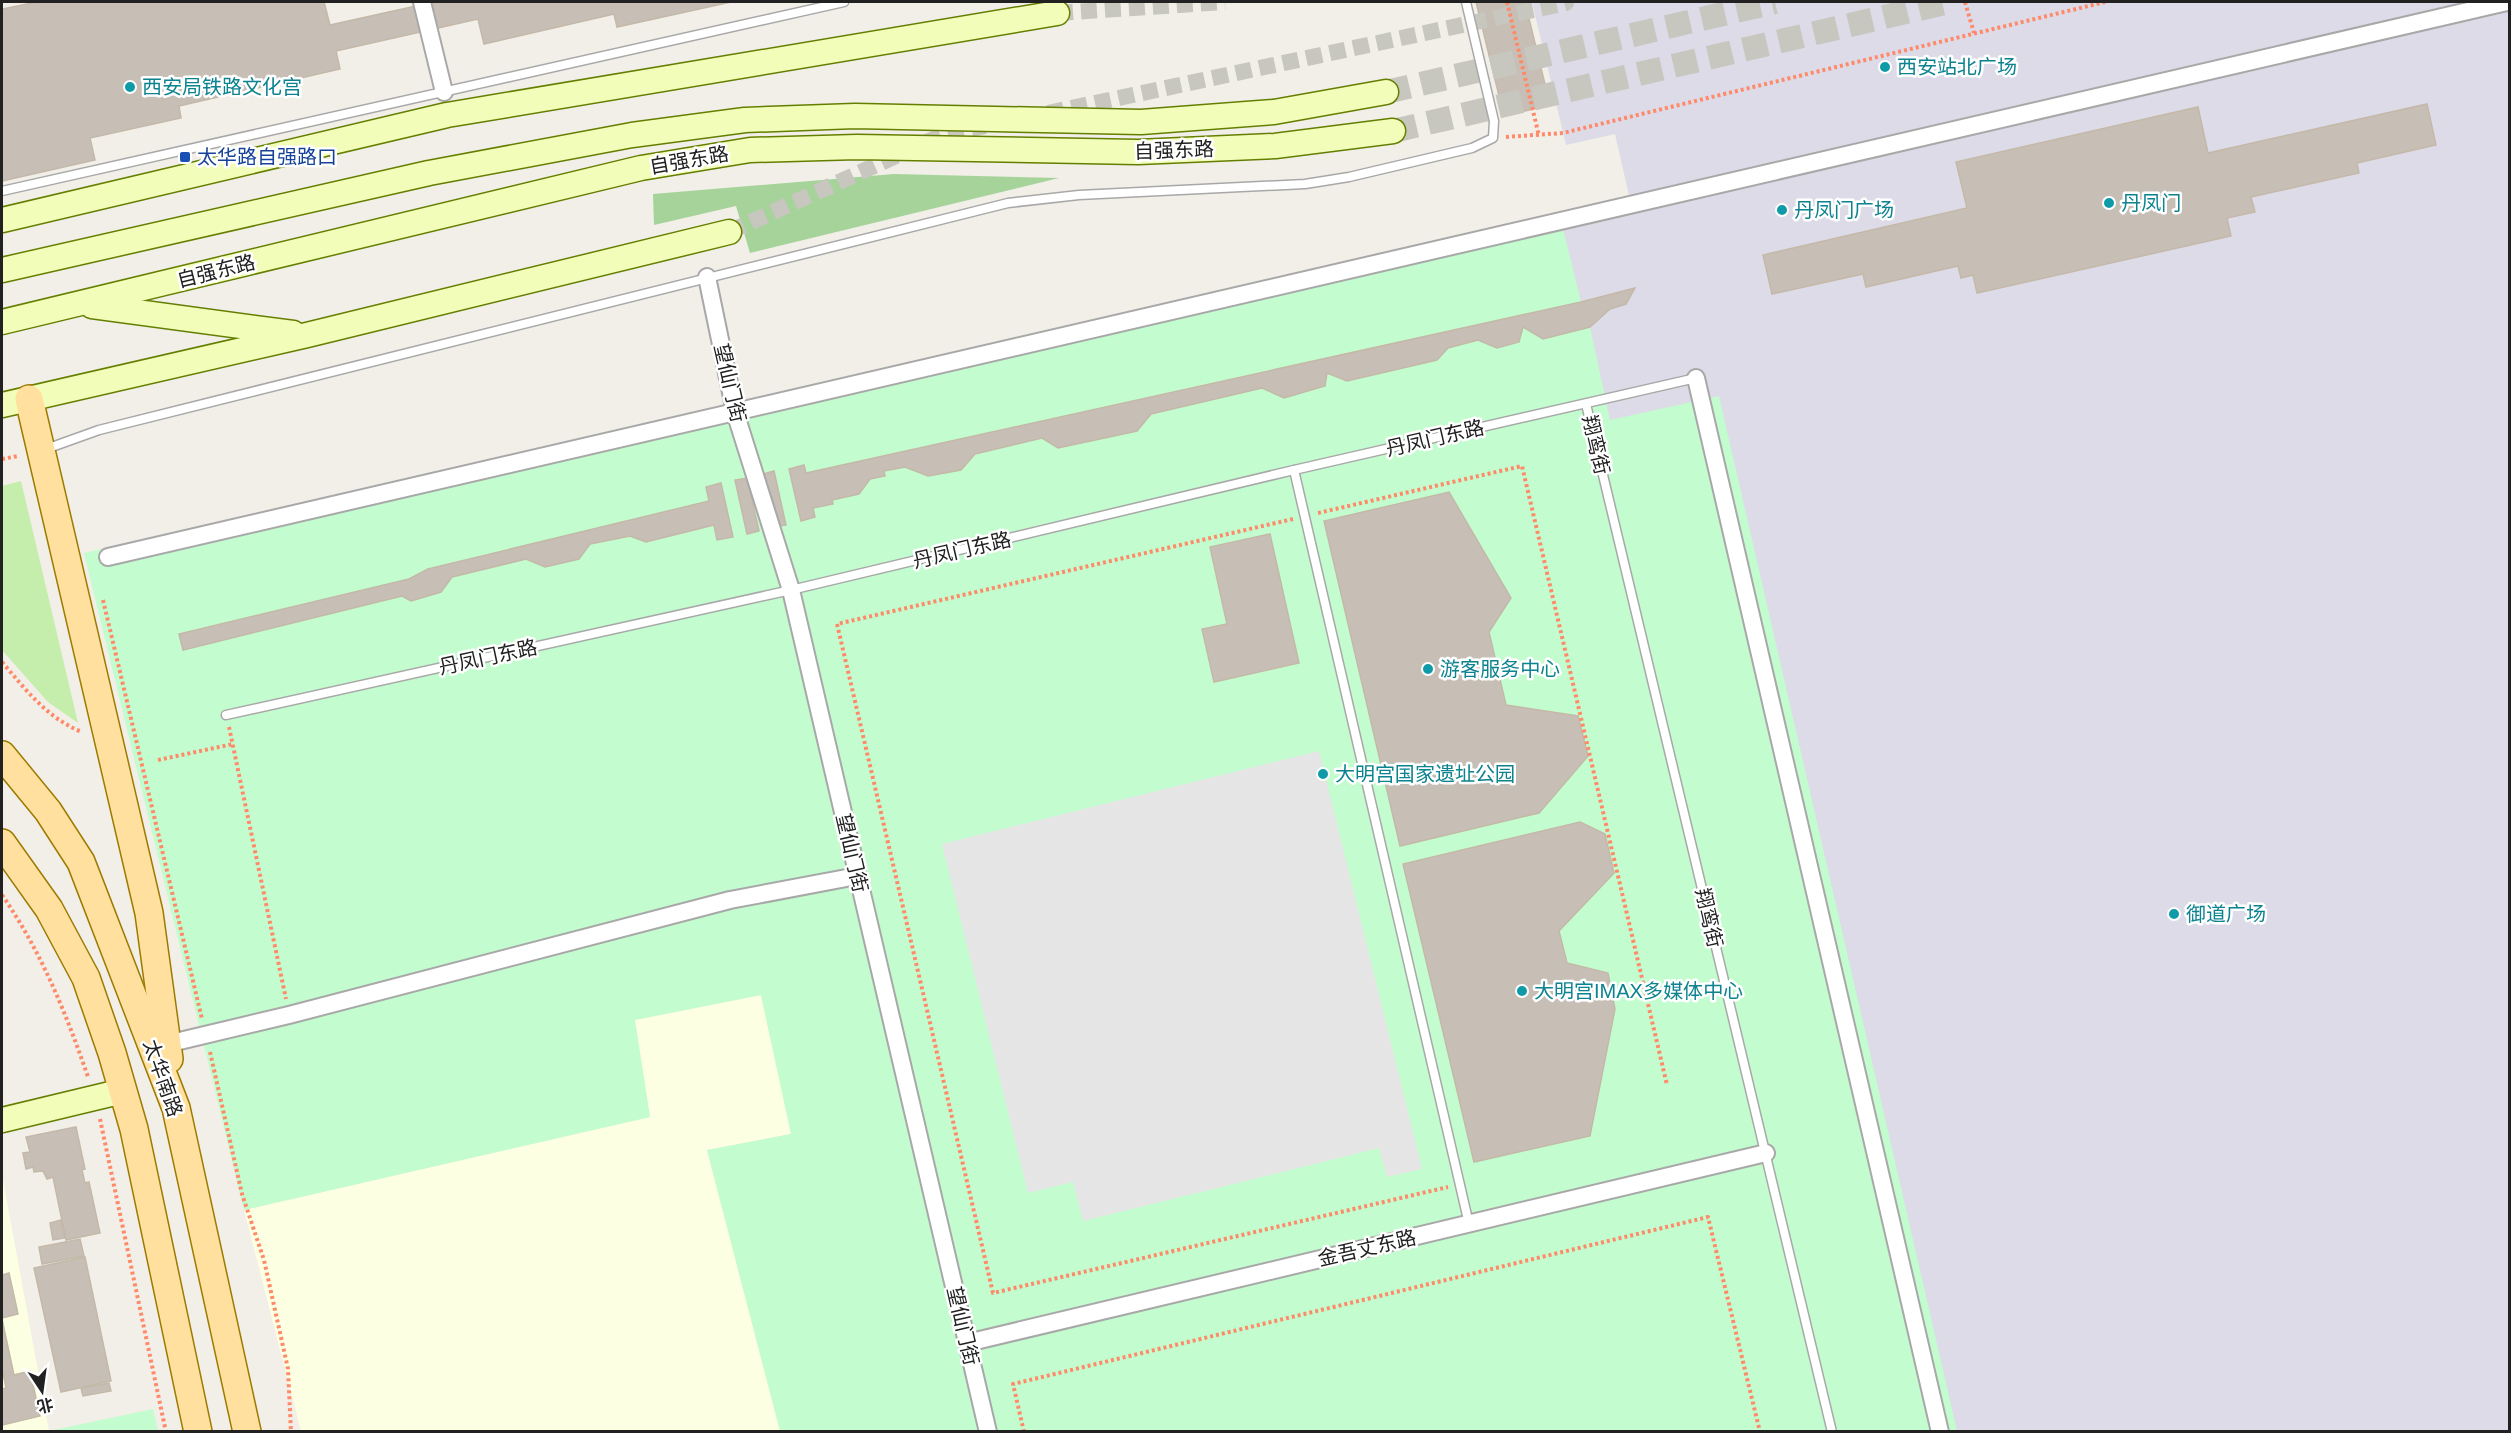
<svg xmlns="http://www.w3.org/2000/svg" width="2511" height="1433" font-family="Arial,'Noto Sans SC',sans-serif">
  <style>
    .education { fill: #fcffe2 }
    .grass { fill: #c5edab }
    .forest { fill: #a5d39a }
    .park { fill: #c3fcce }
    .parking { fill: #e5e5e5 }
    .plaza { fill: #dcdbe7; fill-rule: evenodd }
    .building { fill: #c7bfb6; stroke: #c4b8a8; stroke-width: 1.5 }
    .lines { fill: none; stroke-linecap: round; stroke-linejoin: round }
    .street-tunnel { stroke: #c7c6bf; stroke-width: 16; stroke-dasharray: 16 8; stroke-linecap: butt }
    .secondary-tunnel { stroke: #c7c6bf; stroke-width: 24; stroke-dasharray: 24 12; stroke-linecap: butt }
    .lane-casing { stroke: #a8a8a8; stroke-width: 11 }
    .street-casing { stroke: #a8a8a8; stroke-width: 20 }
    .secondary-casing { stroke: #647f00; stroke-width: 27 }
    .primary-casing { stroke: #9d7a00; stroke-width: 30 }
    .path { stroke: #ff8a6a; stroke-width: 4; stroke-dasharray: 3 3; stroke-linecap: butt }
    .lane { stroke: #fff; stroke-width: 8 }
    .street { stroke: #fff; stroke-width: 16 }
    .secondary { stroke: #f2fdba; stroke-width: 24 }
    .primary { stroke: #ffe09e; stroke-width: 27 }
    .culture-dot { fill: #0f9aa8; stroke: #fff; stroke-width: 2 }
    .transit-dot { fill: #1a4fb4; stroke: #fff; stroke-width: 2 }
    .labels { text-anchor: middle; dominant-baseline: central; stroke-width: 5; stroke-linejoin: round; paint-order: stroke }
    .culture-label { font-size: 20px; fill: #0d838f; stroke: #fff; text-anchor: start }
    .street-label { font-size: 20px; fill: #212121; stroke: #fff }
    .transit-label { font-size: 20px; fill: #164399; stroke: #fff; text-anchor: start }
  </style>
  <rect width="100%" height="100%" fill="#f1efe7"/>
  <!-- education -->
  <g class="education">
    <path d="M761,995l30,139 -84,16 73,281h-479l-57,-221 406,-93 -16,-97z"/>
    <path d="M2,1174l47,257h-47z"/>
  </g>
  <!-- grass -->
  <path class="grass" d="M21,481l57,242 -30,-21 -46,-52v-164z"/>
  <!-- forest -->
  <path class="forest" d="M894,174l165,4 -309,75 -14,-47 -82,19 -1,-31z"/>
  <!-- park -->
  <g class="park">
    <path d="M2488,2l21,1429h-1729l-73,-281 84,-16 -30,-139 -126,25 15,97 -406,93 -160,-657z"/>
    <path d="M153,1409l5,22h-109z"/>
  </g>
  <!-- parking -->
  <path class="parking" d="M1319,751l103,418 -35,8 -8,-29 -296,73 -10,-39 -45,11 -86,-349z"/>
  <!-- plaza -->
  <path class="plaza" d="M1532,2h977v1429h-552l-238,-1035 -109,24 -20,-93 20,-18 16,-5 9,-15 -54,13 -20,-82 70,-16 -16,-70 -49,11zM2427,104l-70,59 1,10 -107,24 3,15 -27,6 4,18 -253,57 -5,-18 -12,3 -3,-12 -95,8 -91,20 -9,-39 204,-47 -11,-46 242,-55 10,46z"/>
  <!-- building -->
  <g class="building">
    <path d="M37,2h287l6,23 104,-23h297l-114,25 -3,-13 -130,30 -6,-25 -142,32 4,18 -161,37 2,12 -91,20 5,22 -93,21v-172z"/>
    <path d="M1476,2h49l25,103 -46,11z"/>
    <path d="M2427,104l9,41 -79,18 2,10 -108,24 4,15 -28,6 4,18 -254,57 -4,-18 -12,3 -3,-12 -92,21 -3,-13 -91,20 -9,-39 204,-47 -11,-46 242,-55 10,46z"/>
    <path d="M1635,288l-9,16 -16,5 -20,18 -47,12 -20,-12 -4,15 -22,6 -19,-8 -30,8 -11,12 -90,21 -20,-8 -2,13 -41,12 -22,-10 -111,26 -14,17 -79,17 -16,-10 -67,16 -14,16 -33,6 -23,-9 -21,4 1,5 -15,3 -11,15 -27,6 1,4 -20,4 2,9 -14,4 -12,-52 15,-4 2,8 775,-171z"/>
    <path d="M774,471l12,54 -12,2 -11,-53z"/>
    <path d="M747,478l12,53 -12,3 -12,-54z"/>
    <path d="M721,483l12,54 -16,3 -3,-15 -68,17 -16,-6 -40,8 -11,15 -34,8 -19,-8 -74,18 -11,15 -30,9 -9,-5 -219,54 -4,-16 230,-55 19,-10 281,-68 -3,-14z"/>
    <path d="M1449,492l62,106 -22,34 17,73 72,11 10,40 -49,57 -139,33 -76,-325z"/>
    <path d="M1270,534l29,129 -85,19 -12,-53 25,-5 -17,-77z"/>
    <path d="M1580,822l25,12 9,39 -55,58 8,32 41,10 7,36 -25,127 -116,26 -71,-298z"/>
    <path d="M76,1127l9,42 -3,1 3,13 4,-1 11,51 -34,7 -13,-63 -6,2 -4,-8 -9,1 -1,-5 -7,2 -3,-16 7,-1 -4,-15z"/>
    <path d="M61,1220l4,18 -12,2 -3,-17z"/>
    <path d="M80,1239l4,17 -42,8 -3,-17z"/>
    <path d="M85,1257l26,124 -50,11 -27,-124z"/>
    <path d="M9,1273l9,41 -16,4v-43z"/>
    <path d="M2,1319l12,56 16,-4 10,45 -38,9v-36l4,-1 -4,-20z"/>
    <path d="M109,1383l2,8 -28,5 -2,-8z"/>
  </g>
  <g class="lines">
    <!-- street-tunnel -->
    <g class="street-tunnel">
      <path d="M1057,13l168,-11"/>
      <path d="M1048,113l518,-110v-1"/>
      <path d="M729,232l211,-96 45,-10"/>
    </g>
    <!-- secondary-tunnel -->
    <g class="secondary-tunnel">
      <path d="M1386,92l389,-90"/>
      <path d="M1393,131l556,-129"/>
    </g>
    <defs>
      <g id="lane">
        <path d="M2,191l842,-189"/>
        <path d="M1586,404l246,1028"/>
        <path d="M46,449l53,-19 909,-227 71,-8 226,-11 44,-7 123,-29 21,-10 1,-17 -28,-119"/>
        <path d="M1294,470l175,754"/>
        <path d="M226,715l565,-125 503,-120 402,-92"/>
      </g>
      <g id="street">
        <path d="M422,2l22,90"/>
        <path d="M707,277l28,135 56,178 197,842"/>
        <path d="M1696,378l244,1054"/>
        <path d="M108,557l2399,-555"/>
        <path d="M167,1044l122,-29 441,-115 127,-24"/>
        <path d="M967,1343l799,-190"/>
      </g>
      <g id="secondary">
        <path d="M2,220l445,-105 610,-102"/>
        <path d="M2,270l427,-97 203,-38 113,-15 110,-4 286,6 133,-10 112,-20"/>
        <path d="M92,306l201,27"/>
        <path d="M2,322l639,-154 109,-18 107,-3 281,5 137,-6 118,-15"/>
        <path d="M2,405l305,-70 422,-103"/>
        <path d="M2,1120l121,-29"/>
      </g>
      <g id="primary">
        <path d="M29,399l120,514 20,146"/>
        <path d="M2,755l46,56 33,51 95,246 71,324"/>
        <path d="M2,843l47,66 37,69 26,75 22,76 64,303"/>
      </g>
    </defs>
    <!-- lane casing -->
    <use href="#lane" class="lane-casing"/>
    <!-- street casing -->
    <use href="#street" class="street-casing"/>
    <!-- secondary casing -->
    <use href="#secondary" class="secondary-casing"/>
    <!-- primary casing -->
    <use href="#primary" class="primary-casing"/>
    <!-- path -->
    <g class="path">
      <path d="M1507,2l32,134"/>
      <path d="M1965,2l9,31"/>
      <path d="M1506,137l57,-4 542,-131"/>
      <path d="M2,459l16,-3"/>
      <path d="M1318,513l204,-47 145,619"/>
      <path d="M1293,519l-456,105 156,669 455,-106"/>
      <path d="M103,600l99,419"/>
      <path d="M2,662c24,28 45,56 80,70"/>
      <path d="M229,727l57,272"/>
      <path d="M158,760l75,-16"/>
      <path d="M2,895c39,56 64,118 86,182"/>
      <path d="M210,1052l32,142 22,66 24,109 3,63"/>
      <path d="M100,1119l66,313"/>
      <path d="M1024,1432l-11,-48 695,-167 52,215"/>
    </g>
    <!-- lane -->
    <use href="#lane" class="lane"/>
    <!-- street -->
    <use href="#street" class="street"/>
    <!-- secondary -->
    <use href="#secondary" class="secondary"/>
    <!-- primary -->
    <use href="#primary" class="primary"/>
  </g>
  <!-- markers -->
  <g class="culture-dot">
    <circle cx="1885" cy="67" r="6"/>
    <circle cx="130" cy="87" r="6"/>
    <circle cx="2109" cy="203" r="6"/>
    <circle cx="1782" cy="210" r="6"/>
    <circle cx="1428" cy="669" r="6"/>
    <circle cx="1323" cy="774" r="6"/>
    <circle cx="2174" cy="914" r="6"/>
    <circle cx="1522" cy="991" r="6"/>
  </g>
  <rect class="transit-dot" x="179" y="151" width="12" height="12" rx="3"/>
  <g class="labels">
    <!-- culture labels -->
    <g class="culture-label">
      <text x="1897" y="67">西安站北广场</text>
      <text x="142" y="87">西安局铁路文化宫</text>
      <text x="2121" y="203">丹凤门</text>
      <text x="1794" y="210">丹凤门广场</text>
      <text x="1440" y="669">游客服务中心</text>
      <text x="1335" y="774">大明宫国家遗址公园</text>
      <text x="2186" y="914">御道广场</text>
      <text x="1534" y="991">大明宫IMAX多媒体中心</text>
    </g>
    <!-- street labels -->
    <g class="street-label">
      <text transform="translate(1174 150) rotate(-2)">自强东路</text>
      <text transform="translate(689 160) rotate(-10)">自强东路</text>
      <text transform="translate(216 271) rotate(-14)">自强东路</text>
      <text transform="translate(730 383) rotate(77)">望仙门街</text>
      <text transform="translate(1435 438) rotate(-13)">丹凤门东路</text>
      <text transform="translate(1596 445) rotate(77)">翔鸾街</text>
      <text transform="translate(962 550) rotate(-13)">丹凤门东路</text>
      <text transform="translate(488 657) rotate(-12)">丹凤门东路</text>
      <text transform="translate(852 853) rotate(77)">望仙门街</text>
      <text transform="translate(1709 918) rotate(77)">翔鸾街</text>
      <text transform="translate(163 1078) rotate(71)">太华南路</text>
      <text transform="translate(1367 1248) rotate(-13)">金吾丈东路</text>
      <text transform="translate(963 1326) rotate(77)">望仙门街</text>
    </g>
    <!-- transit labels -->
    <g class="transit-label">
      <text x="197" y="157">太华路自强路口</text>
    </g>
  </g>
  <!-- border -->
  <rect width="2511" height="1433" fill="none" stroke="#212121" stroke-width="6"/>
  <!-- north arrow -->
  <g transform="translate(42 1391) rotate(167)" stroke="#ffffff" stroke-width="4.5" paint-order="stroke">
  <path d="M0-4.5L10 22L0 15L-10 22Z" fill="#212121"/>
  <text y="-9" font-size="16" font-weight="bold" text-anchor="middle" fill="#212121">北</text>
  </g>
</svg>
